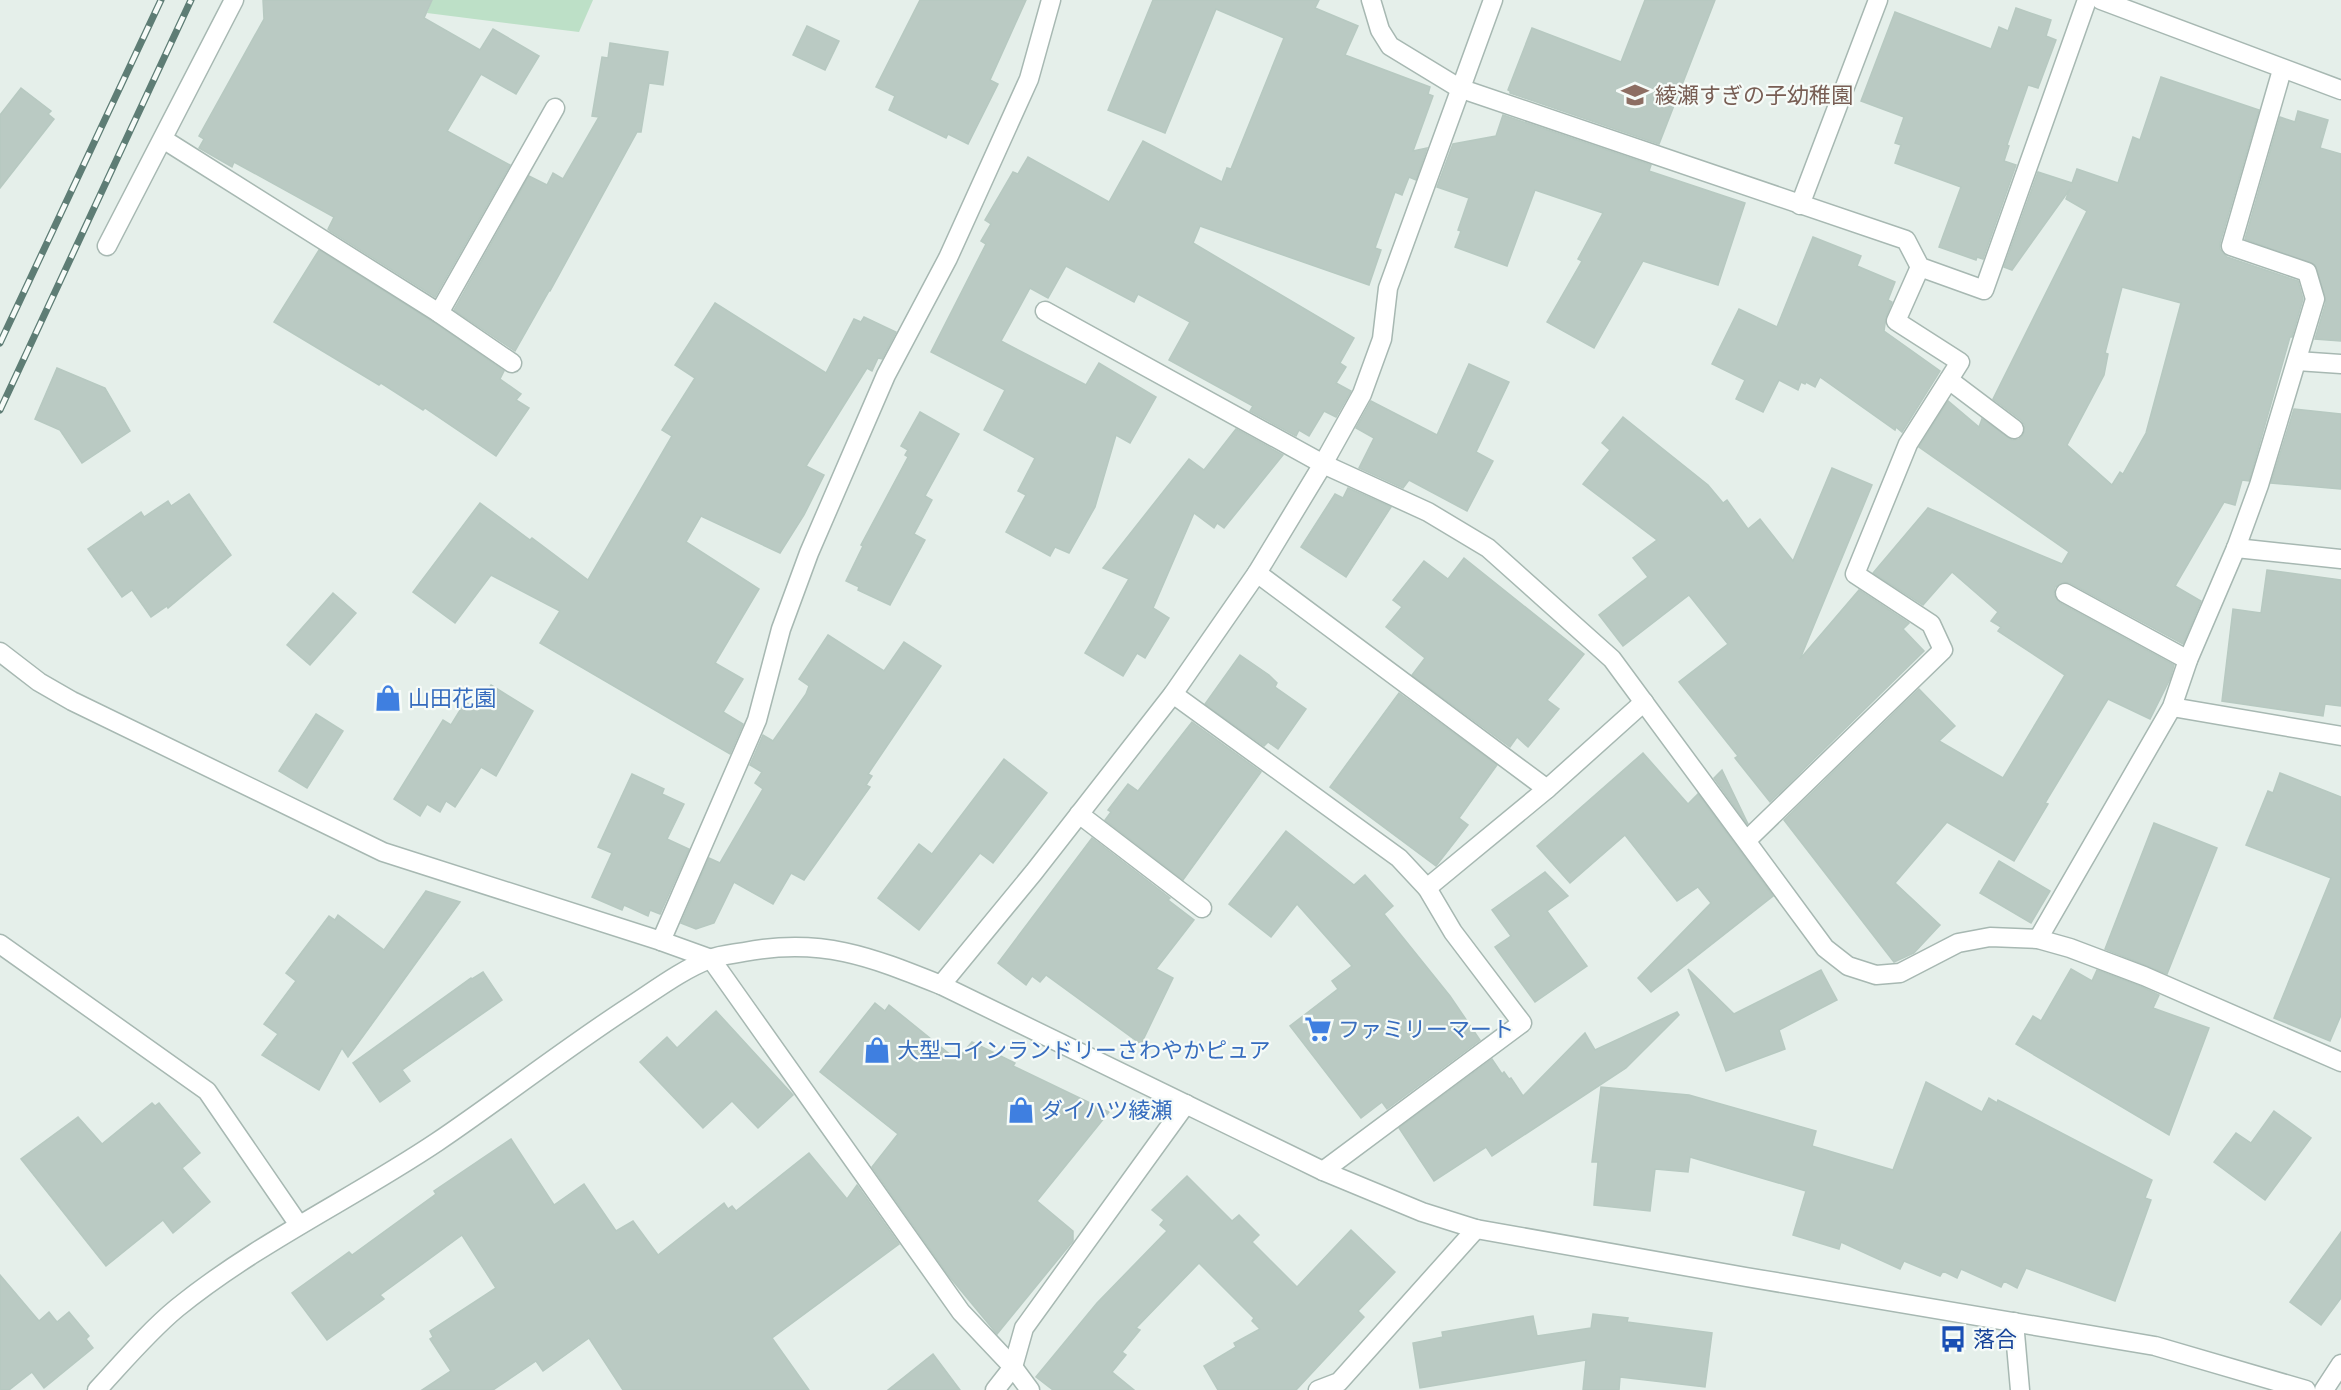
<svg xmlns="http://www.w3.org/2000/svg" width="2341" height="1390" font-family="Signika,'Noto Sans JP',sans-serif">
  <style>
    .green { fill: #bde0c7 }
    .building { fill: #bacac3; stroke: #b7c9c1; stroke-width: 1.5; fill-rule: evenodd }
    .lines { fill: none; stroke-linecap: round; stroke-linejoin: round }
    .minor-casing { stroke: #a7b8b2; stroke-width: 21 }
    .minor { stroke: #fff; stroke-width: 18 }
    .rail-casing { stroke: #5e7d75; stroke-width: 7 }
    .rail { stroke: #f6fbf8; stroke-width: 4.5; stroke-dasharray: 14; stroke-linecap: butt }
    .labels { text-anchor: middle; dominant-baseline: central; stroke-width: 4.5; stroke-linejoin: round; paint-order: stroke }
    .education-label { font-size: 22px; fill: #785e54; stroke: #f6fbf8; text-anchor: start }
    .shop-label { font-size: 22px; fill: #366cbe; stroke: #f6fbf8; text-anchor: start }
    .transit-label { font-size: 22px; fill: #164399; stroke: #f6fbf8; text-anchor: start }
  </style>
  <rect width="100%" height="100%" fill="#e5efea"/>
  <!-- green -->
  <path class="green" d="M432,0h161l-14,32 -152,-19z"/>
  <!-- building -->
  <g class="building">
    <path d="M263,0h169l-8,18 56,32 13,-21 46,27 -23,38 -35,-20 -34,57 63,34 -75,132 -105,-66 -2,-2 6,-12 -100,-55 -2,5 -33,-19 5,-9 -5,-3 65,-117z"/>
    <path d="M920,0h106l-36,80 8,4 -30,60 -20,-10 -2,4 -57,-28 6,-14 -19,-9z"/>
    <path d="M1153,0h166l-4,8 43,18 -13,29 85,32 -2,7 5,2 -20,55 14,-3 -11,32 -7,-3 -7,18 -7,-3 -20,56 6,2 -12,35 -169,-59 -7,17 161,95 -14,25 6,4 -10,16 15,8 -15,26 -12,-6 -15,25 -10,-6 -3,6 -46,-25 3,-5 -84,-46 21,-38 -52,-28 -4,8 -68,-36 -18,32 -18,-10 -29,53 85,44 13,-22 57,34 -26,46 -14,-8 -21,72 -26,46 -14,-6 -5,9 -44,-24 20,-37 -8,-4 17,-33 -51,-28 21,-40 -74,-38 55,-108 -5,-3 10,-17 -6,-4 28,-48 5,2 10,-17 81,45 34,-61 79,41 5,-14 4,1 53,-131 -68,-29 -51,124 -57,-23z"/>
    <path d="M1645,0h70l-56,144 -149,-51v-2l-2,-1 24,-62 89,34z"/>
    <path d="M2016,8l35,12 -5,16 10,4 -18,48 -10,-3 -21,60 2,1 -5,15 12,4 -33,94 -6,-2 -1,3 -37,-13 22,-60 -66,-24 6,-18 -6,-2 9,-26 -43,-16 34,-89 96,37 8,-22 9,4z"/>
    <path d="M807,26l32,15 -14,29 -32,-15z"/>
    <path d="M610,43l58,9 -5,33 -14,-2 -8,49h-4l-87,159h-1l-34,60 -61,-41 75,-134 18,9 6,-12 10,6 36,-62 -7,-1 10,-59 6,1z"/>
    <path d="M2161,77l98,33 -39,133v6l7,8 71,24 5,18 -11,38h-2l-41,144 -7,-1 -7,25 -11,-3 -49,84 26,15 -18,43 -113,-61 -6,-1 -9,5 -1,7 6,9 114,62 -4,14 -20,40 -42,-20 -63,104 3,1 -34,57 -67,-39 -52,61 45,42 -26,28 -20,9 -110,-142 135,-131 36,37 -16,15 64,37 62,-103 -67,-44 3,-4 -10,-6 7,-9 -46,-40 -29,33 -50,-32 55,-65 134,56 7,-12 -150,-105 29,-46 31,26 3,-8 30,21 7,-1 4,-4 2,-10 -4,-5 -28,-21 94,-188 -21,-12 4,-10 -58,81 -8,-3 34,-95 34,11 5,-14 41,14 15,-46 7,3zM2122,287l59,16 -35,130 -23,41 -3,-2 -8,13 -45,-40 37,-70 4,-21 -3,-1z"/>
    <path d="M21,88l30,23 -3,3 6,5 -54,69v-73z"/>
    <path d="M2298,111l30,9 -8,28 21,6v187l-26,-2 11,-37 -11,-37 -70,-26 35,-122 15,5z"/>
    <path d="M1503,115l148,50 -2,6 96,32 -27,82 -75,-24 -49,87 -47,-26 35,-61 -4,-2 25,-46 -68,-23 -28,76 -52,-19 6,-16 -3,-1 11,-32 -32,-11 16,-43 43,-8z"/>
    <path d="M1813,237l48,19 -4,10 38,16 -7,18 4,2 -6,15 -2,14 56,40 -38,61 -6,-5 -1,3 -75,-53 -5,10 -9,-5 -1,2 -4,-2 -3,8 -19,-10 -16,32 -27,-13 9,-19 -33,-16 27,-55 38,18z"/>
    <path d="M319,250l114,72 71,49 -4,8 21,15 -5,6 13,8 -33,48 -71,-48 -2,2 -42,-27 -2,2 -105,-63z"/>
    <path d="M715,303l111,70 28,-54 7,3 3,-5 32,15 -14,27 -4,-1 -6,13 -5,-3 -61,98 18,9 -20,40 -24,38 -79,-37 -15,26 73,47 -44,74 28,16 -20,33 20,12 -13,30 -190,-111 20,-32 -69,-36 -36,48 -42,-31 67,-89 50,37 2,-2 56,42 84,-144 -10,-6 33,-52 -20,-13z"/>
    <path d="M1469,364l40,18 -33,70 17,9 -26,50 -58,-31 -6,8 -44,-20 15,-30 -18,-10 15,-27 66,34z"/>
    <path d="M57,368l48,20 25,43 -48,32 -22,-33 -25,-11z"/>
    <path d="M2294,409l47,5v75l-70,-6z"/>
    <path d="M920,412l39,22 -34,62 7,4 -18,34 11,6 -35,65 -32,-15 1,-3 -13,-6 17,-35 -2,-1 47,-88 -3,-2 3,-5 -7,-4z"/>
    <path d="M1623,417l85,68 15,18 4,-3 21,29 12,-10 33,42 39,-93 40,17 -72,174 59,-69 50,33 -6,6 21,22 -154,151 -35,-44 3,-2 -59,-74 49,-38 -39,-49 -66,51 -24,-31 49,-38 -15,-19 24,-18 -74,-56 27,-34 -8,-7z"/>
    <path d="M1236,429l47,26 -59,73 -7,-5 -3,5 -20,-15 -41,95 16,10 -24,40 -8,-5 -14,23 -38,-23 44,-74 -26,-11 86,-109 15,11z"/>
    <path d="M1348,488l43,19 -45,70 -45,-30 34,-53 8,4z"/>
    <path d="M189,494l42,61 -63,53 -1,-2 -16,11 -19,-27 -10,7 -34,-48 53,-37 3,5 24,-16 3,5z"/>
    <path d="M1464,558l120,96 -37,46 12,9 -31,38 -11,-10 -7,10 -98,-72 13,-17 -39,-31 16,-20 -9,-7 31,-39 24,18z"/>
    <path d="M2267,570l74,10v126l-16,-2 -2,12 -101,-15 11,-92 28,4z"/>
    <path d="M333,593l23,20 -46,52 -23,-20z"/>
    <path d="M828,635l56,36 20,-29 37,24 -73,108 4,2 -6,9 4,2 -66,93 -13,-7 -18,31 -39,-22 -20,41 -18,6 -15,-6 28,-65 11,5 43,-74 -8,-6 7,-11 -12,-7 13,-30 10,6 33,-47 3,-8 -10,-7z"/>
    <path d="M1240,655l29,20 8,8 -2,4 31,22 -28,40 -10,-7 -4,4 -59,-42z"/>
    <path d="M491,685l42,26 -37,65 -15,-9 -26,40 -9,-6 -6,11 -13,-8 -7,12 -26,-17 49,-79 8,5 14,-23 11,7z"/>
    <path d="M1399,693l98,72 -38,53 9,7 -32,41 -106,-79z"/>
    <path d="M316,714l27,17 -36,57 -28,-17z"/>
    <path d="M1192,722l69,50 -78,108 -78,-60 6,-8 -3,-2 20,-26 10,7z"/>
    <path d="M1643,753l45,51 10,-10 75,102 -122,96 -13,-14 73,-75 -13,-16 -21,14 -52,-66 -55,48 -33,-37z"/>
    <path d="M1004,759l43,34 -54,70 -13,-10 -61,77 -41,-32 41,-54 13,10z"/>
    <path d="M1722,770l26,54h-1l-33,-46z"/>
    <path d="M2280,773l61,24v218l-11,26 -56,-23 57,-140 -85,-33 22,-54 5,2z"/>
    <path d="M632,774l32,15 -2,5 22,10 -17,35 22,10 -29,65 -10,-4 -2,6 -24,-11 -2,5 -30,-13 20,-44 -14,-6z"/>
    <path d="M2154,823l63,25 -50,126 -62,-25z"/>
    <path d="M1286,831l68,54 11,-10 28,31 -9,8 66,82 30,44 -93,69 -5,-7 -21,16 -71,-92 48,-37 -6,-8 20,-15 -55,-62 -26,33 -42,-33z"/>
    <path d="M1092,838l78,60 -2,2 26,20 -38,49 17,9 -32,66 -95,-69 -6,7 -8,-6 -6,9 -28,-22z"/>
    <path d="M1999,861l51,30 -19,32 -51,-30z"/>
    <path d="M1545,872l23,24 -21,15 40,55 -52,36 -40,-55 16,-11 -19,-26z"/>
    <path d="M426,891l34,11 -112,155 -6,-9 -23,42 -57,-35 16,-21 -14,-10 32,-43 -10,-8 43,-57 6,4 3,-5 46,35z"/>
    <path d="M1688,969l46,45 87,-44 16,30 -58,30 6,19 -59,22z"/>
    <path d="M2071,969l21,12 5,-11 43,16 19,9 -6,13 56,20 -40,107 -153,-91 17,-28 8,5z"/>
    <path d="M483,972l19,28 -100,70 8,11 -30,21 -27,-39 118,-85 1,1z"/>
    <path d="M875,1003l10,8 4,-6 68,55 15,-18 43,21 -2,3 96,46 -72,89 36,30v10l-76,93 -48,-58 -77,-109 26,-33 -78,-62z"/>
    <path d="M716,1011l77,84 -35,33 -26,-27 -29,27 -63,-66 27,-25 10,11z"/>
    <path d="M1677,1012l2,3 -53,53 -134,88 -6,-9 -52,34 -35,-53 93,-69 10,15 2,-2 5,7 2,-1 12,18 62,-63 10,17z"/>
    <path d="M1926,1082l56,30 7,-14 8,5 1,-3 154,80 -7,18 6,2 -36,101 -89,-33 -9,20 -13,-7 -3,6 -40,-18 -4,9 -14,-7 -3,5 -36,-15 -4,8 -59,-27 -2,7 -46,-14 13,-44 -116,-34 -2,15 -33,-3 -5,42 -56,-6 4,-43h-6l9,-75 88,8 127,36 -4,15 81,24z"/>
    <path d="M152,1103l3,3 4,-3 41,50 -18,15 28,34 -37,31 -10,-13 -57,46 -85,-107 57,-42 24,27z"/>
    <path d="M2274,1111l37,27 -46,62 -51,-38 22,-29 15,10z"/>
    <path d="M511,1139l43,66 30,-21 32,47 17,-10 25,34 66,-52 4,6 4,-3 4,5 73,-58 38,46 10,-14 42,59 -127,94 37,52h-186l-34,-52 -46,33 -7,-10 -43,29h-71l29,-19 -21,-32 3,-2 -3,-6 66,-43 -34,-53 -82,60 4,4 -57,41 -35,-47 57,-41 3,3 84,-61 -2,-3z"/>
    <path d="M1187,1176l45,45 7,-6 20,20 -7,7 45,45 54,-57 44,42 -37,39 6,6 -68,73h-78l-14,-24 32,-19 -2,-4 26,-14 -8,-8 2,-3 -55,-55 -63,65 4,2 -18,22 4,3 -14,17 22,18h-81l-17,-13 61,-74 70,-72 -7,-6 4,-5 -12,-10z"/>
    <path d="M2341,1232v66l-20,27 -31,-23z"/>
    <path d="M0,1275l39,46 10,-9 8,10 12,-10 20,24 -3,3 7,9 -49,40 -12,-16 -23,18h-9z"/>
    <path d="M1593,1314l35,4 -1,4 85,11 -7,54 -85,-10 -1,13h-36l3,-30 -166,28 -7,-45 30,-6 -1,-5 91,-16 4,20 54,-8z"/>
    <path d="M933,1354l27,36h-72z"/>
  </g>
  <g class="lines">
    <defs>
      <g id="minor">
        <path d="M1371,0l9,30 10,16 69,42 447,152 14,27 64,23 103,-290"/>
        <path d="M2101,0l240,90"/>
        <path d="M163,139l276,174 73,50"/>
        <path d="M1800,205l78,-205"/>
        <path d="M107,246l127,-246"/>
        <path d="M1045,311l278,153 105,48 60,36 124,111 213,289 23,18 28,9 24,-2 58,-30 32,-6 48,2 32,9 74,28 197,86"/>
        <path d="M439,313l116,-205"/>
        <path d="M2297,361l44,3"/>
        <path d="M1949,380l65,49"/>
        <path d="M2236,548l105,11"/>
        <path d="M1257,573l290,216"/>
        <path d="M2065,593l123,67"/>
        <path d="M0,652l39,30 33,19 311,151 278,89 50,18 250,353 52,55 17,23"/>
        <path d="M1173,694l226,164 28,30 26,44 69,91 -199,148"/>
        <path d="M2172,707l169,29"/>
        <path d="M1079,814l123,94"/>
        <path d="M1747,840l196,-190 -12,-26 -76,-50 53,-130 52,-82 -64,-41 24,-54"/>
        <path d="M1427,888l120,-99 97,-87"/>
        <path d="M2038,939l134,-232 16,-47 48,-112 23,-63 56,-186 -8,-27 -76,-26 51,-176"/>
        <path d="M661,941l96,-221 24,-91 28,-76 77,-178 62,-117 81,-179 22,-79"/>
        <path d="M0,944l207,147 92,134"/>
        <path d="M941,985l93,-113 139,-178 84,-121 66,-109 39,-70 20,-55 6,-51 105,-288"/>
        <path d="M2014,1322l6,68"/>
        <path d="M97,1390c26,-28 51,-58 80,-82 80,-65 175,-109 260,-166 65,-44 126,-92 192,-135 25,-16 52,-37 81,-48 10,-4 23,-5 34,-7 78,-15 127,5 197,33l382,186 99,41 54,17 270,48 409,69 151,44"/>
        <path d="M995,1390l18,-23 11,-39 162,-224"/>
        <path d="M1318,1390l21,-8 137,-153"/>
        <path d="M2324,1390l17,-26"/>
      </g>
    </defs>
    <!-- minor casing -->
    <use href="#minor" class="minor-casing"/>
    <!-- minor -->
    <use href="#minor" class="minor"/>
    <defs>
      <g id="rail">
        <path d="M0,343l161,-343"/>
        <path d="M0,410l191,-410"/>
      </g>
    </defs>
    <!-- rail casing -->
    <use href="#rail" class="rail-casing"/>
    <!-- rail -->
    <use href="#rail" class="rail"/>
  </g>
  <!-- icons -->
  <defs>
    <symbol id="school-bare" viewBox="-9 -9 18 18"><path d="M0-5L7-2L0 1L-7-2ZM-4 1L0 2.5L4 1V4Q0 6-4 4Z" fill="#8d6e63" stroke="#f6fbf8" stroke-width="2.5" paint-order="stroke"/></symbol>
    <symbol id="shop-bare" viewBox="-9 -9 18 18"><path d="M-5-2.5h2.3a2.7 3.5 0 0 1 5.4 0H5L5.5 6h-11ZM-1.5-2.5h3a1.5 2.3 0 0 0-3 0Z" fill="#3f7fe0" stroke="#f6fbf8" stroke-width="2.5" paint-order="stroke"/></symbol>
    <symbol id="supermarket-bare" viewBox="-9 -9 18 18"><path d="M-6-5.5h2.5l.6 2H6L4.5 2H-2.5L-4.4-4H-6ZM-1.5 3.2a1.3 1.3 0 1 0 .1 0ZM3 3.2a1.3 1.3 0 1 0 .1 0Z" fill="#3f7fe0" stroke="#f6fbf8" stroke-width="2.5" paint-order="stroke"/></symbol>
    <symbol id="bus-bare" viewBox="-9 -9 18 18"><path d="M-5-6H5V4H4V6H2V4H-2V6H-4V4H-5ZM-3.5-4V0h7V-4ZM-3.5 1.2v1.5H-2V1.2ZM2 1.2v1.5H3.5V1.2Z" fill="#1a4fb4" stroke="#f6fbf8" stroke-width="2.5" paint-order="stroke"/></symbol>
  </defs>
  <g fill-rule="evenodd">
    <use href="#school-bare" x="1616" y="76" width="38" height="38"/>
    <use href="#shop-bare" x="369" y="679" width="38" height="38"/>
    <use href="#supermarket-bare" x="1299" y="1010" width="38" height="38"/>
    <use href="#shop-bare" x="858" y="1031" width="38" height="38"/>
    <use href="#shop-bare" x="1002" y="1091" width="38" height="38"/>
    <use href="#bus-bare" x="1934" y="1320" width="38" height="38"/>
  </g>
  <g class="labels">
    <!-- education labels -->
    <g class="education-label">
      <text x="1655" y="95">綾瀬すぎの子幼稚園</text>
    </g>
    <!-- shop labels -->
    <g class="shop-label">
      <text x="408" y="698">山田花園</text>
      <text x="1338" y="1029">ファミリーマート</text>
      <text x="897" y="1050">大型コインランドリーさわやかピュア</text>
      <text x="1041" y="1110">ダイハツ綾瀬</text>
    </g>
    <!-- transit labels -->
    <g class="transit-label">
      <text x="1973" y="1339">落合</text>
    </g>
  </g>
</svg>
